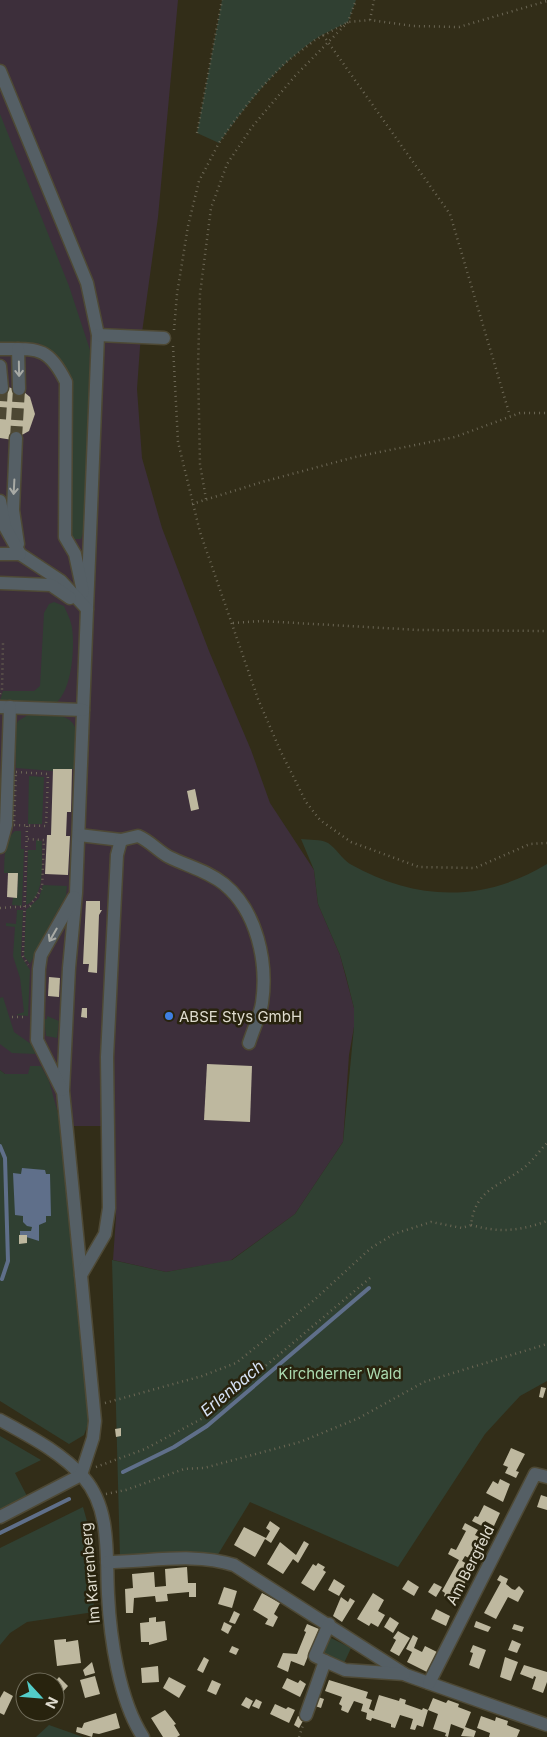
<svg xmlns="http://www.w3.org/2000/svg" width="547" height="1737" font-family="Inter,sans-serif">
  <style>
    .industrial { fill: #3d2f3b }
    .green { fill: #304032 }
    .water { fill: #5f6f8a }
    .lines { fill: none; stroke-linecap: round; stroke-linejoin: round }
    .stream { stroke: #5f6f8a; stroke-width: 4 }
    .building { fill: #beb89f }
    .minor-tunnel { stroke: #4c4733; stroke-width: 12; stroke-dasharray: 12 6; stroke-linecap: butt }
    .minor-casing { stroke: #4e4935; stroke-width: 15 }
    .path { stroke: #6c6755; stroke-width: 2.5; stroke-dasharray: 1 4; stroke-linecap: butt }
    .minor { stroke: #555f65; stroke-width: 12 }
    .oneway { stroke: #a8aaa5 }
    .shop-dot { fill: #3f7fe0; stroke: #28230e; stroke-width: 2 }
    .labels { text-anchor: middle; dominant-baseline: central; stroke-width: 5; stroke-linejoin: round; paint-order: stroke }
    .poi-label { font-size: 15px; fill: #dfdccf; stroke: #28230e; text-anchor: start }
    .park-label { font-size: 15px; fill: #acdbb0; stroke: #28230e }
    .street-label { font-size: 15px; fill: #dfdccf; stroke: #28230e }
    .water-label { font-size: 16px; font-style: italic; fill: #d7e3f7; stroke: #28230e }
  </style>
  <rect width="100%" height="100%" fill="#322d18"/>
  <!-- industrial -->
  <path class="industrial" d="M0,0h178l-20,217 -18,130 -3,42 5,69 20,70 47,123 42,99 19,53 44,67 4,34 22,51 14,53v19l-5,28 -6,87 -48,72 -65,47 -64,11 -53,-12 3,-44 -1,-90h-42l-2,-17 -19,1 -24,-36h-23l-5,-4z"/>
  <!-- green -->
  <g class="green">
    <path d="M222,0h134l-8,22c-11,6 -24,11 -34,18 -39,28 -68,65 -95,103l-22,-10z"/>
    <path d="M0,114l69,172 21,64 -6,180 -3,9h-7l-4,-4 1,-156 -13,-23 -11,-8 -9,-5 -38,-1z"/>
    <path d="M54,602l10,4c3,7 7,14 8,22 3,20 0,63 -17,76l-55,-4 3,-9h31l6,-5 4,-73 5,-9z"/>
    <path d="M28,715c15,0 40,-4 47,12v42h-21l-1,2 -37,-3 -1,-40 3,-7z"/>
    <path d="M29,776l15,1 -2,47h-14z"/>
    <path d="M15,831h6v18h3l-2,57 -10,-1 1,-7 4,-1 1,-24h-14c1,-15 -1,-32 11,-42z"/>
    <path d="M301,839c8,1 20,0 27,4 8,5 14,16 22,21 65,37 133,39 197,0v517l-27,15 -35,38 -87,133 -148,-65 -33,54 -97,2 -8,-298 54,12 66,-12 63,-46 48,-72 11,-115v-19l-8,-32 -6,-21 -22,-51 -4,-34z"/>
    <path d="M36,840l6,1c-1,18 5,55 -16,64l2,-55h8z"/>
    <path d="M43,885l24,1 -1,10 -16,28 -20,40 -6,-8 2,-46 13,-12z"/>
    <path d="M17,910h6l-2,46 9,14 -2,46 -12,-1 8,-3 -4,-34 -7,-22 2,-29 -9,-1v-3l10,1z"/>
    <path d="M3,997l11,35 17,12 5,10 -24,-1 -12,-9v-46z"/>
    <path d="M47,1016l12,5 -2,17 -11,-2 -2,-17h3z"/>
    <path d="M30,1066h11l8,15 10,36 30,304 -5,14 -15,9 -69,-43v-331l5,4h23z"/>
    <path d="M0,1436l41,24 -26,13 13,25 -28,13z"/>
    <path d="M83,1507l9,32 2,73 -67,10 -17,11 -10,12v-97z"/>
    <path d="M331,1638l20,10 -7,15 -22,-11 6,-13z"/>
    <path d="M49,1725l34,12h-47z"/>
  </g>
  <!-- water -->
  <path class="water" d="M22,1168l23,2 1,4h4l1,42h-5v6l-7,3v16l-19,-6v-4h11l1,-4 -5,-1 -4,-4v-6l-8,-1 -2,-42 8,1z"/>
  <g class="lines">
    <!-- stream -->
    <g class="stream">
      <path d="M0,1146l5,12 3,103 -6,18"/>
      <path d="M123,1472l51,-25 33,-21 162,-138"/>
      <path d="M0,1533l69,-34"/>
    </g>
  </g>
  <!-- building -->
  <g class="building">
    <path d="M8,387l16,5 6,5 5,17 -6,17 -16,9 -13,-2v-50z"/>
    <path d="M53,769h19l-1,43h-4l-1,24h4l-2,39 -23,-1 2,-39h4z"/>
    <path d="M195,789l4,20 -8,2 -4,-20z"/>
    <path d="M8,873h10l-1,25 -10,-1z"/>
    <path d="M86,901h14v9h2l-3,5 -2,58 -9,-1 1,-8h-6z"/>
    <path d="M49,977l11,1 -1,19 -11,-1z"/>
    <path d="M82,1008h5v10l-6,-1z"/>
    <path d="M207,1064l45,2 -2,56 -46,-2z"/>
    <path d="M19,1235h8v8l-8,1z"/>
    <path d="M541,1387l5,1 -3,10 -4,-1z"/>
    <path d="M121,1428v8l-5,1 -1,-8z"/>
    <path d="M511,1448l14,6 -9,17 3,1 -3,6 -11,-5 3,-6 -5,-2z"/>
    <path d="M500,1479l10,5 -7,18 -17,-9 7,-12 5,3z"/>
    <path d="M541,1495l6,2v13l-10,-3z"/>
    <path d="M484,1505l16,8 -6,13 -9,-5 -3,5 -10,-5 3,-5 3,1z"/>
    <path d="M270,1521l10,7 -9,15 -6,-4 -10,18 -21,-12 10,-18 22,11 4,-7 -4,-3z"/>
    <path d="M465,1523l13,7 -3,5 11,6 -11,20 -10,-5 -3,5 7,4 -3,6 4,2 -15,29 -11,-6 1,-3 -3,-2 17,-31 -11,-6 3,-6 5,2 10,-19 -4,-2z"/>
    <path d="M304,1541l5,3 -11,19 -5,-4 -10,15 -16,-10 13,-22 16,13z"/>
    <path d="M318,1563l7,4 -2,3 3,2 -12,19 -13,-8 12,-19 3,2z"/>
    <path d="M187,1567l1,16h8v14h-7v-5l-22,2 1,7 -12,1 -1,-6 -21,2 -1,15h-7l-1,-24 8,-1 -1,-14 22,-2 1,15 11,-1 -1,-17z"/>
    <path d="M500,1575l8,4 -2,5 6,5 3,1 4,-4 5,5 -6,11 -10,-5 -12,22 -12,-6 17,-31 -4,-2z"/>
    <path d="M334,1579l11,7 -6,10 -11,-6z"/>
    <path d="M408,1580l11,7 -5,9 -12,-7z"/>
    <path d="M434,1583l8,4 -6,10 -8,-5z"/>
    <path d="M224,1587l13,4 -5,17 -14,-4z"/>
    <path d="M262,1593l18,10 -6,11 4,3 -5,10 -8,-3 3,-5 -15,-9z"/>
    <path d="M373,1593l11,7 -6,11 7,4 -7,12 -7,-4 -2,3 -12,-7z"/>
    <path d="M341,1597l7,5 2,-4 5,3 -13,21 -9,-6z"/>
    <path d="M436,1609l14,7 -4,10 -15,-7z"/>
    <path d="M234,1611l6,3 -5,10 -6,-2z"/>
    <path d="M156,1617v5l9,-1 2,19 -18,5v-3h-8l-1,-19 9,-1v-4z"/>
    <path d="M390,1617l9,6 -6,10 -9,-6z"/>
    <path d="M476,1621l15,6 -3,5 -14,-5z"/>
    <path d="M224,1622l8,4 -4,8 -7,-4z"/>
    <path d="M307,1624l12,5 -15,37 -13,-5 -3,11 -11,-5 6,-14 14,1 9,-22 -2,-1z"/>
    <path d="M514,1624l10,3 -2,5 -10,-3z"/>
    <path d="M398,1631l12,7 -11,18 -9,-5 6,-11 -3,-2z"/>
    <path d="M413,1635l5,3 -4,10 8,4 3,-6 12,6 -10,20 -20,-10 5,-10 -6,-3z"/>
    <path d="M66,1639v3l12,-2 3,23 -24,3 -3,-26z"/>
    <path d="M512,1640l9,4 -4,9 -9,-3z"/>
    <path d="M473,1645l13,5 -7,19 -10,-4 4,-12 -3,-1z"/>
    <path d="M232,1646l7,3 -3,6 -7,-3z"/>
    <path d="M204,1657l5,3 -6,13 -6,-3z"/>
    <path d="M505,1657l13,5 -7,19 -11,-4z"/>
    <path d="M92,1662l3,11 -10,3 -2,-6z"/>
    <path d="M524,1665l23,7v10l-4,11 -11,-4 4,-12 -2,-1 -1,3 -13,-5z"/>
    <path d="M158,1666l1,16 -17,1 -1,-15z"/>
    <path d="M95,1676l5,18 -15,4 -5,-18z"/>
    <path d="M59,1677l9,9 -8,9 -5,-5v-8z"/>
    <path d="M169,1677l17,9 -7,12 -16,-10z"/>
    <path d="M287,1678l11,5 2,-3 6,4 -6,13 -18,-9z"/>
    <path d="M212,1680l9,4 -5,11 -9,-4z"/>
    <path d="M329,1680l39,12 -2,6 6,2 -3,9 5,2 5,-16 20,6 1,-3 6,2 -1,4 17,6 1,-2 5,2 -5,17 -6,-2 -2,5 -5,-1 3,-10 -13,-4 -5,13 -4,-1v-3l-19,-6 -1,3 -5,-2 1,-6 -6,-2 2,-7 -9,-3 -6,12 -7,-3 1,-4 -3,-2 3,-7 -17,-6z"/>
    <path d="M4,1691l9,5 -9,19 -4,-2v-15z"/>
    <path d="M246,1697l7,4 -4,8 -8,-4z"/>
    <path d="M318,1697l6,2 -3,9 -6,-2z"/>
    <path d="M433,1698l13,5 2,-3 11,4 -1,3 13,5 -6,15 11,4 -2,6 -13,-1 3,-7 -13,-5 -3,13 -3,-1 1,-3 -13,-4 5,-15 -10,-4z"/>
    <path d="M256,1699l6,3 -3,7 -7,-3z"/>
    <path d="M275,1704l11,5 2,-2 7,3 -6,13 -19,-9z"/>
    <path d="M165,1710l11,14 -2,1 6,10 -3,2h-14l-12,-19z"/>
    <path d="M116,1713l4,15 -21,6 -6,-1 -1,4 -16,-5 1,-5 5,1 2,-5z"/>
    <path d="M298,1716l6,3 -5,9 -5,-3z"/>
    <path d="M481,1716l14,5 1,-4 12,4 -1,4 13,5 -3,7h-28l1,-4 -13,-5z"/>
  </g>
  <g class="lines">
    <!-- minor-tunnel -->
    <g class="minor-tunnel">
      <path d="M0,419l2,-31"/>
      <path d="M16,438l3,-49"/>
    </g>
    <defs>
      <g id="minor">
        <path d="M0,71l87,212 11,52 -11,274"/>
        <path d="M98,335l66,3"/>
        <path d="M0,349c38,0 48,-3 66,33l-1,155 10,17 8,38"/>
        <path d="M18,349l1,40"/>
        <path d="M0,366l2,22"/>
        <path d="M16,438l-3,72 5,34"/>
        <path d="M0,501l5,26 15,27 41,27 26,28 -11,284 -7,75 -6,123 18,184"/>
        <path d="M0,554h20"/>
        <path d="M0,583l51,2 19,13"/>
        <path d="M0,707l83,3"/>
        <path d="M79,835l42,5"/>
        <path d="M0,847l6,-22 4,-118"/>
        <path d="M62,1090l-25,-50 2,-71 2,-14 33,-58"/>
        <path d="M0,1420c29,16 61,32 84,58 27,31 22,78 24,116 2,44 11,106 35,143"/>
        <path d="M0,1517l81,-42 12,-37 2,-17 -14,-146 24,-41 4,-26 -2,-151 10,-202 4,-15 17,-4c12,5 20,15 31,21 18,9 39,14 55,27 33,27 44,78 38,119 -2,13 -9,27 -13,40"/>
        <path d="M107,1562c41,0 87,-10 127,3l172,110 141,50"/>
        <path d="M325,1661l-10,-5 14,-32"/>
        <path d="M429,1683l106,-209 12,3"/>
        <path d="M306,1715l19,-54 20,9 59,4"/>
      </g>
    </defs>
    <!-- minor casing -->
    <use href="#minor" class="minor-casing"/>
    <!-- path -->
    <g class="path">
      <path d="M370,20l4,-20"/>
      <path d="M323,35l127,179 60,202"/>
      <path d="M197,133l25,-133"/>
      <path d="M174,330l3,-36 11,-68 11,-45 20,-38 13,-19 26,-33 27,-28 30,-23 33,-18 22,-2 43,6 46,1 88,-26"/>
      <path d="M173,346l5,96 22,90 58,167 22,51 26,52 14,18 31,22 68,25 56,1 55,-24 17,-1"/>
      <path d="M206,499l-6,-35 -2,-97 2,-73 11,-86 16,-44 25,-37 43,-51 53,-54 8,-22"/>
      <path d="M192,504l70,-22 93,-25 100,-20 65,-24h27"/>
      <path d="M233,623l28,-2 158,9 128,1"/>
      <path d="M0,694l2,-4 1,-47"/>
      <path d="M16,772l32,2 -2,52 -32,-1z"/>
      <path d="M27,826l-4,130 5,9"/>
      <path d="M0,908l30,-2 12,-18 2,-48 -17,-1"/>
      <path d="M12,1017h13"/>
      <path d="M471,1225c28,8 49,6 76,-4"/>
      <path d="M105,1403l97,-27 34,-13 77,-62 58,-53 23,-14 37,-12 31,6 9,-3c4,-37 31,-39 55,-59 8,-7 14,-16 21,-23"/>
      <path d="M96,1467l49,-18 60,-32 165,-139"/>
      <path d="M106,1494l20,-4 58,-21 20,-1 96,-26 59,-24 65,-36 123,-38"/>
      <path d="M299,1737l4,-12"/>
    </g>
    <!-- minor -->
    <use href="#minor" class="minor"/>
  </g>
  <!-- one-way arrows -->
  <defs><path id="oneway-shaft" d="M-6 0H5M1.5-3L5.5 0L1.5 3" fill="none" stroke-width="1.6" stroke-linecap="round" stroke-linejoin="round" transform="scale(1.25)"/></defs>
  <g class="oneway">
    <use href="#oneway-shaft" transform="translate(19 369) rotate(89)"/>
    <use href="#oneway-shaft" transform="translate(14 487) rotate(93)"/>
    <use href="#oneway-shaft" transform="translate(53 935) rotate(120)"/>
  </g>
  <!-- markers -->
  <circle class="shop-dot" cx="169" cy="1016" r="5"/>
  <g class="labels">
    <!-- poi labels -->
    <g class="poi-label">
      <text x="179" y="1016">ABSE Stys GmbH</text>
    </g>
    <!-- park labels -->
    <g class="park-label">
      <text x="340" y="1373">Kirchderner Wald</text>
    </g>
    <!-- street labels -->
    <g class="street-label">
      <text transform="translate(470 1565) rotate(-63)">Am Bergfeld</text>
      <text transform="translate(90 1573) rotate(-95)">Im Karrenberg</text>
    </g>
    <!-- water labels -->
    <g class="water-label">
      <text transform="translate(232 1388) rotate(-40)">Erlenbach</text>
    </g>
  </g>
  <!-- north arrow -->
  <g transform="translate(40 1697) rotate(116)"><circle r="24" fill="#28230e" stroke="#716d5b"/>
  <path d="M0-4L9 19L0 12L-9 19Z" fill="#53cdc9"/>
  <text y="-8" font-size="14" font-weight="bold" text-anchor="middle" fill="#dfdccf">N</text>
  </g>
</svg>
